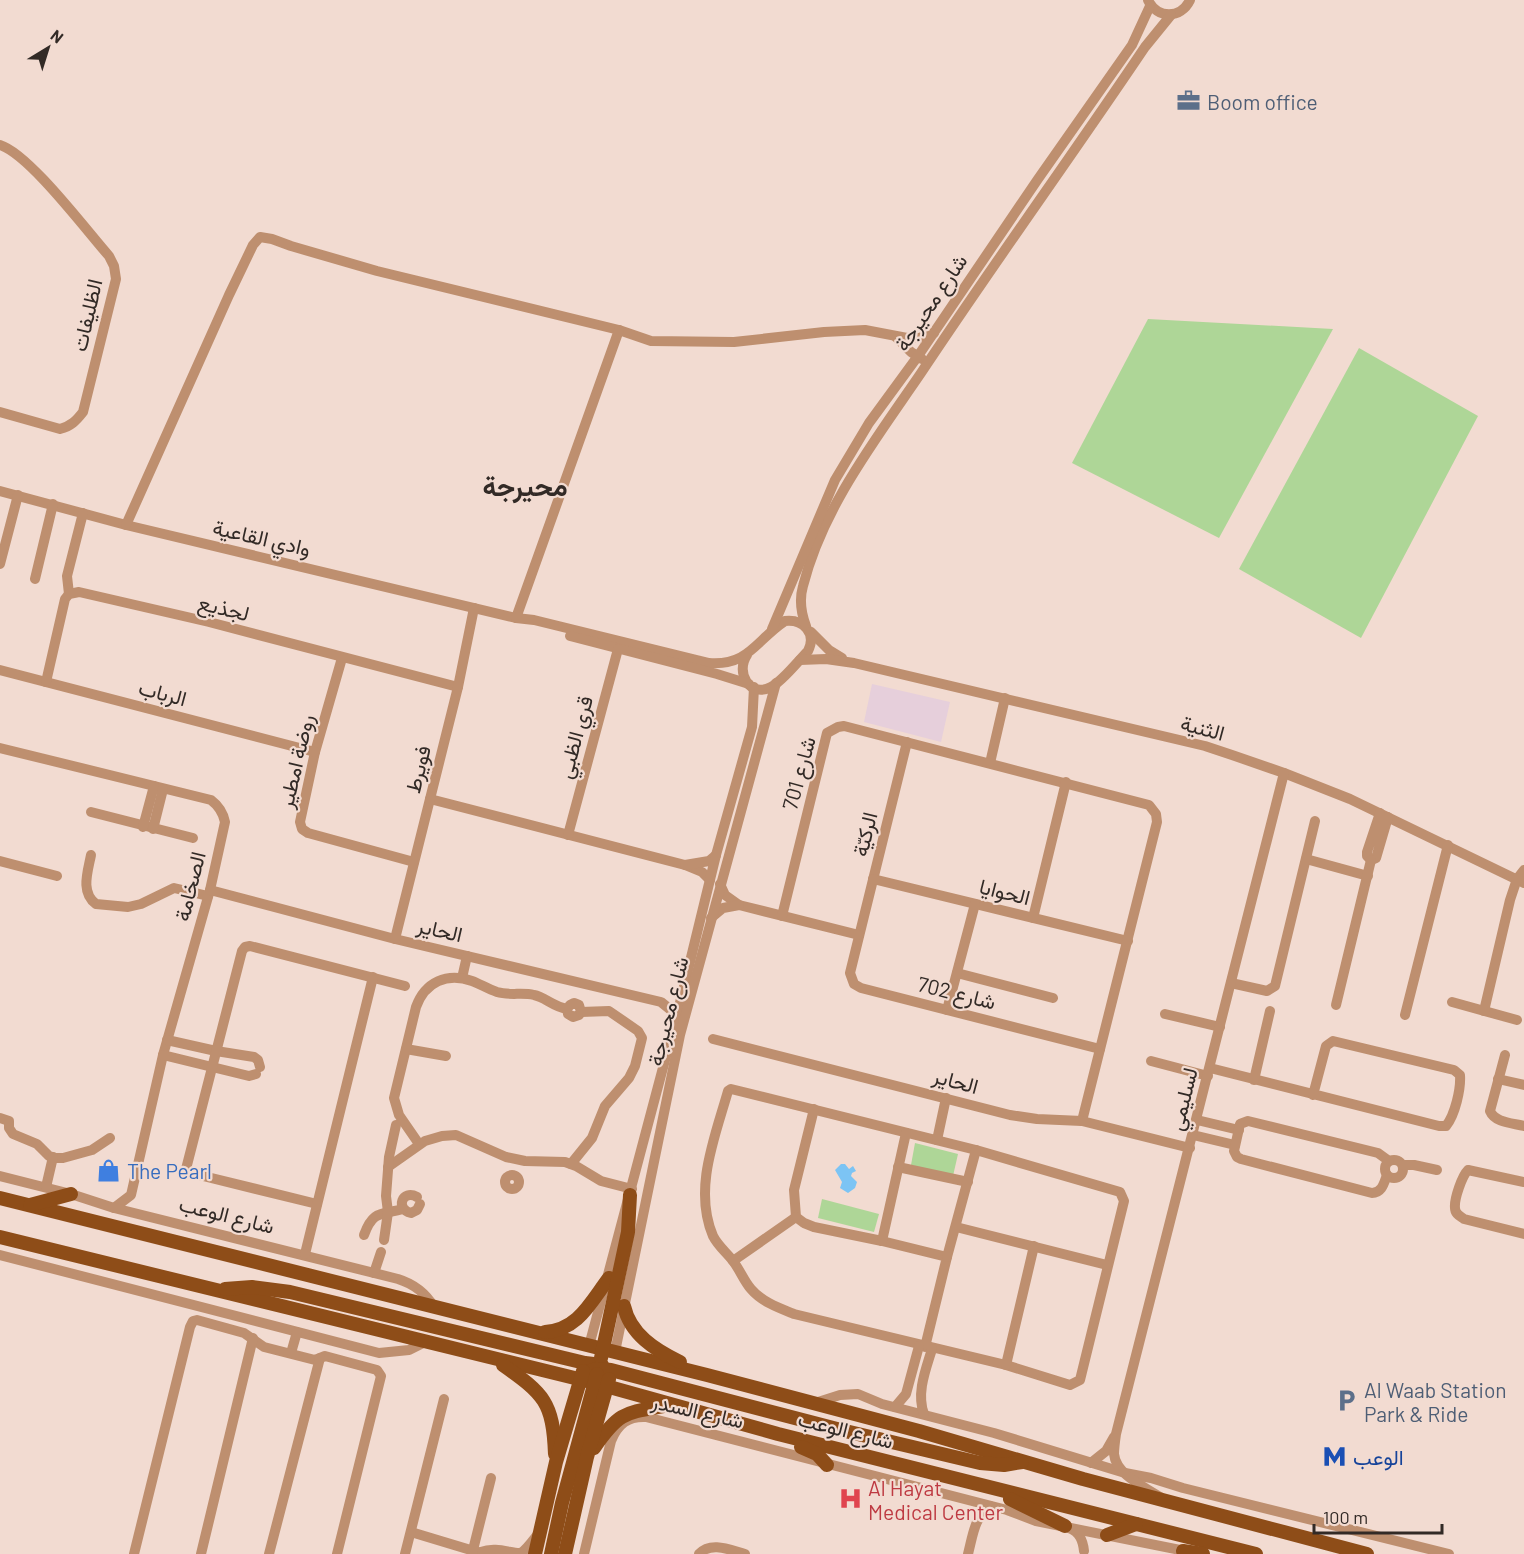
<svg xmlns="http://www.w3.org/2000/svg" width="1524" height="1554" font-family="Barlow,Vazirmatn,sans-serif">
  <style>
    .commercial { fill: #e6cfdb }
    .green { fill: #aed697 }
    .water { fill: #7cc4f4 }
    .lines { fill: none; stroke-linecap: round; stroke-linejoin: round }
    .minor { stroke: #be8f6f; stroke-width: 10 }
    .major { stroke: #8e4d18; stroke-width: 14 }
    .labels { text-anchor: middle; dominant-baseline: central; stroke-width: 4.5; stroke-linejoin: round; paint-order: stroke }
    .service-label { font-size: 21px; fill: #4e5e75; stroke: #f2dbd1; text-anchor: start }
    .street-label { font-size: 21px; fill: #322a26; stroke: #f2dbd1 }
    .shop-label { font-size: 21px; fill: #366cbe; stroke: #f2dbd1; text-anchor: start }
    .transit-label { font-size: 21px; fill: #164399; stroke: #f2dbd1; text-anchor: start }
    .health-label { font-size: 21px; fill: #be3a42; stroke: #f2dbd1; text-anchor: start }
    .district-label { font-size: 27px; font-weight: bold; fill: #322a26; stroke: #f2dbd1 }
  </style>
  <rect width="100%" height="100%" fill="#f2dbd1"/>
  <!-- commercial -->
  <path class="commercial" d="M872,684l78,18 -9,40 -77,-20z"/>
  <!-- green -->
  <g class="green">
    <path d="M1148,319l185,10 -114,209 -147,-75z"/>
    <path d="M1359,348l119,68 -117,222 -122,-69z"/>
    <path d="M915,1143l43,11 -5,22 -42,-11z"/>
    <path d="M822,1199l57,15 -5,18 -56,-14z"/>
  </g>
  <!-- water -->
  <path class="water" d="M841,1164h4l4,5 4,-3 3,5 -4,2 -1,3 6,6 -2,6 -7,5 -8,-5 2,-6 -7,-12z"/>
  <g class="lines">
    <!-- minor -->
    <g class="minor">
      <path d="M1148,0c9,19 33,19 42,0"/>
      <path d="M0,145c29,9 86,85 109,111l5,10 2,13 -33,133c-7,9 -12,14 -23,17l-60,-17"/>
      <path d="M895,336l16,16 11,7"/>
      <path d="M0,491l126,34 390,93 18,2 175,43c40,3 47,-23 76,-42 18,-2 32,12 23,30 -10,10 -25,30 -37,36 -21,11 -36,-14 -24,-32"/>
      <path d="M126,525l103,-230 24,-50 7,-8 12,2 19,7 86,25 242,59 32,11 83,1 90,-10 41,-2 42,8h12l15,-5"/>
      <path d="M0,564l18,-69"/>
      <path d="M35,579l18,-75"/>
      <path d="M69,594l-2,-18 16,-63"/>
      <path d="M516,618l103,-288"/>
      <path d="M806,626c-5,-13 -7,-26 -3,-40 20,-79 73,-147 118,-213 73,-110 150,-216 224,-326l26,-32"/>
      <path d="M772,629l63,-149 34,-57 49,-67 120,-177 94,-134 18,-39"/>
      <path d="M811,632l18,18 13,8"/>
      <path d="M570,636l147,38 32,10"/>
      <path d="M342,658l-27,94 -15,70 2,7 6,4 106,29"/>
      <path d="M800,660l26,-1 28,4 351,83 27,9 52,18 66,26 174,84"/>
      <path d="M0,670l315,82"/>
      <path d="M46,682l19,-83 4,-5 10,-2 130,30 249,65"/>
      <path d="M907,742l-57,231 4,11 7,4 239,61"/>
      <path d="M0,748l211,52c8,6 12,12 14,22l-15,68 -47,165 -32,140 -17,13"/>
      <path d="M990,763l15,-65"/>
      <path d="M430,799l255,66 17,7 8,8"/>
      <path d="M91,812l102,26"/>
      <path d="M1380,813l-13,39v4l4,4 5,-2 12,-41"/>
      <path d="M143,827l11,-41"/>
      <path d="M153,829l10,-40"/>
      <path d="M568,835l50,-186"/>
      <path d="M91,855c-3,16 -11,37 5,49l32,3 13,-3 33,-16 34,8"/>
      <path d="M1306,859l62,17"/>
      <path d="M0,861l57,15"/>
      <path d="M685,865l24,-4 7,-6"/>
      <path d="M873,879l255,62"/>
      <path d="M720,884l5,11 14,10 120,30"/>
      <path d="M210,890l185,49 266,63 16,13"/>
      <path d="M782,916l45,-183 11,-6 6,-1 305,79 7,9 1,8 -75,299"/>
      <path d="M711,918l12,-10 16,-3"/>
      <path d="M1033,918l33,-136"/>
      <path d="M395,939l63,-252 16,-79"/>
      <path d="M957,973l96,25"/>
      <path d="M462,978l5,-22"/>
      <path d="M1231,983l36,8 8,-5 40,-165"/>
      <path d="M1452,1002l65,18"/>
      <path d="M1336,1005l35,-145"/>
      <path d="M947,1010l28,-106"/>
      <path d="M1484,1011l26,-111 7,-21 7,-9"/>
      <path d="M1165,1014l55,13"/>
      <path d="M1405,1015l43,-170"/>
      <path d="M713,1039l297,76 27,4 45,2 108,27"/>
      <path d="M167,1040l49,11 38,6 4,3 2,7"/>
      <path d="M406,1049l40,7"/>
      <path d="M163,1055l86,21 7,-2"/>
      <path d="M1505,1055l-15,56c5,12 23,12 34,15"/>
      <path d="M1151,1061l57,15"/>
      <path d="M1210,1068l229,58h7c9,-11 15,-37 14,-51l-6,-5 -121,-29 -7,5 -13,49"/>
      <path d="M1498,1079l26,6"/>
      <path d="M1254,1080l16,-69"/>
      <path d="M731,1089l245,61 144,42 4,9 -44,179 -10,5 -64,-20 -212,-51c-15,-6 -32,-12 -43,-25 -7,-8 -11,-19 -18,-28 -6,-8 -15,-15 -20,-25 -20,-47 2,-99 15,-145z"/>
      <path d="M814,1109l-20,81 2,27 8,6 10,4 68,14 65,16 -22,90"/>
      <path d="M0,1118l9,3v7l4,6 24,10 12,12 7,2h7l29,-8 18,-12"/>
      <path d="M1197,1120l42,10"/>
      <path d="M1193,1135l42,10"/>
      <path d="M937,1140l9,-42"/>
      <path d="M419,1144l-20,-29 -5,-17 22,-91c9,-25 31,-35 56,-26 8,3 16,8 25,11 13,4 25,0 37,3 11,2 18,11 33,14l1,5 5,3 6,-2 2,-3 -2,-7 -5,-2 -4,2 -3,4"/>
      <circle cx="1394" cy="1169" r="9"/>
      <path d="M571,1164l21,-26 13,-32 24,-28 6,-12 7,-28 -4,-7 -29,-20 -28,1"/>
      <path d="M1403,1165h11l23,5"/>
      <path d="M388,1167l37,-26 17,-5 14,-1 50,22 19,4 40,1 11,4 25,15 31,8"/>
      <path d="M898,1167l70,15"/>
      <path d="M1387,1175c-3,8 -5,18 -15,18l-131,-34 -4,-2 -3,-6 6,-27 8,-3 130,32 11,8"/>
      <circle cx="512" cy="1182" r="7"/>
      <path d="M0,1176l71,18 43,14 284,71c16,5 27,13 36,28"/>
      <path d="M1524,1182l-56,-12c-6,6 -14,29 -13,38 0,6 5,8 9,11l60,15"/>
      <path d="M46,1187l7,-30"/>
      <path d="M417,1197c-15,-8 -22,12 -6,16l6,-3 3,-6"/>
      <path d="M317,1204l-126,-31 -5,-4 56,-218 3,-4 5,-1 155,40"/>
      <path d="M956,1227l151,38"/>
      <path d="M364,1235c9,-25 17,-20 39,-26"/>
      <path d="M384,1240l4,-28 -2,-16 3,-39 7,-32"/>
      <path d="M882,1241l24,-108"/>
      <path d="M305,1254l68,-277"/>
      <path d="M0,1255l379,98 30,-3 18,-9"/>
      <path d="M947,1257l29,-107"/>
      <path d="M733,1261l63,-44"/>
      <path d="M374,1273l7,-21"/>
      <path d="M589,1346l88,-331 39,-160 36,-128 2,-40"/>
      <path d="M615,1352l65,-317 96,-352"/>
      <path d="M291,1353l6,-21"/>
      <path d="M1006,1365l28,-119"/>
      <path d="M815,1403l25,-8 18,-1 24,10 112,29 131,40 26,5 32,10 266,66"/>
      <path d="M895,1407l11,-13 13,-48"/>
      <path d="M924,1414c-8,-21 2,-45 8,-65"/>
      <path d="M1091,1463l15,-12 8,-14"/>
      <path d="M1160,1497c-15,-10 -44,-22 -46,-43 0,-6 1,-13 2,-20l168,-661"/>
      <path d="M1069,1528c11,4 14,13 15,23"/>
      <path d="M411,1532l73,22"/>
      <path d="M481,1552c15,-6 31,2 40,1 6,-4 13,-14 17,-19"/>
      <path d="M134,1554l56,-227 3,-6 4,-1 47,13 20,14 51,13 10,-4 52,14 4,6 -44,178"/>
      <path d="M201,1554l52,-216"/>
      <path d="M269,1554l51,-196"/>
      <path d="M405,1554l39,-155"/>
      <path d="M472,1554l19,-76"/>
      <path d="M584,1554l27,-113c7,-17 17,-25 35,-24l361,93 29,11 154,31"/>
      <path d="M699,1554c12,-13 31,-4 46,0"/>
      <path d="M968,1554c5,-19 6,-36 22,-48"/>
    </g>
    <!-- major -->
    <g class="major">
      <path d="M0,1198l707,177 212,56 164,48 284,75"/>
      <path d="M30,1205l41,-11"/>
      <path d="M0,1237l595,146 183,51 478,120"/>
      <path d="M225,1289l27,-2 38,5 295,71 17,2"/>
      <path d="M624,1306c6,28 31,44 56,56"/>
      <path d="M545,1332c33,-2 45,-29 64,-54"/>
      <path d="M601,1358l27,-126 2,-37"/>
      <path d="M503,1365c41,29 50,37 52,89"/>
      <path d="M581,1380c6,-13 18,-11 30,-10l230,60 139,33 24,2 18,-3"/>
      <path d="M801,1447l16,7 10,11"/>
      <path d="M594,1448c26,-38 32,-35 75,-43"/>
      <path d="M1010,1499l55,27"/>
      <path d="M1107,1535l29,-11"/>
      <path d="M1183,1551l20,3"/>
      <path d="M535,1554l21,-92 27,-91"/>
      <path d="M551,1554l11,-51 35,-129"/>
      <path d="M565,1554l22,-97 22,-78"/>
    </g>
  </g>
  <!-- icons -->
  <defs>
    <symbol id="office-bare" viewBox="-9 -9 18 18"><path d="M-6-3h4V-5.5h4V-3h4V5H-6ZM-1-4.5V-3h2v-1.5ZM-6 0V1H6V0Z" fill="#5c6f8a" stroke="#f2dbd1" stroke-width="2.5" paint-order="stroke"/></symbol>
    <symbol id="shop-bare" viewBox="-9 -9 18 18"><path d="M-5-2.5h2.3a2.7 3.5 0 0 1 5.4 0H5L5.5 6h-11ZM-1.5-2.5h3a1.5 2.3 0 0 0-3 0Z" fill="#3f7fe0" stroke="#f2dbd1" stroke-width="2.5" paint-order="stroke"/></symbol>
    <symbol id="parking-bare" viewBox="-9 -9 18 18"><path d="M-3.5-5.5H1a3.5 3.5 0 0 1 0 7H-1V5.5H-3.5ZM-1-3.4V-.6H.8a1.4 1.4 0 0 0 0-2.8Z" fill="#5c6f8a" stroke="#f2dbd1" stroke-width="2.5" paint-order="stroke"/></symbol>
    <symbol id="metro-bare" viewBox="-9 -9 18 18"><path d="M-5.5 5V-5H-3L0 0L3-5H5.5V5H3V-.5L0 4L-3-.5V5Z" fill="#1a4fb4" stroke="#f2dbd1" stroke-width="2.5" paint-order="stroke"/></symbol>
    <symbol id="hospital-bare" viewBox="-9 -9 18 18"><path d="M-5-5h3v3.5h4V-5h3V5h-3V1.5h-4V5h-3Z" fill="#e0444e" stroke="#f2dbd1" stroke-width="2.5" paint-order="stroke"/></symbol>
  </defs>
  <g fill-rule="evenodd">
    <use href="#office-bare" x="1172" y="84" width="33" height="33"/>
    <use href="#shop-bare" x="92" y="1154" width="33" height="33"/>
    <use href="#parking-bare" x="1330" y="1384" width="33" height="33"/>
    <use href="#metro-bare" x="1318" y="1440" width="33" height="33"/>
    <use href="#hospital-bare" x="834" y="1482" width="33" height="33"/>
  </g>
  <g class="labels">
    <!-- service labels -->
    <g class="service-label">
      <text x="1207" y="101">Boom office</text>
      <text x="1364" y="1389">Al Waab Station<tspan x="1364" dy="24">Park &amp; Ride</tspan></text>
    </g>
    <!-- street labels -->
    <g class="street-label">
      <text transform="translate(930 302) rotate(-56)">شارع محيرجة</text>
      <text transform="translate(86 315) rotate(-77)">الظليفات</text>
      <text transform="translate(262 537) rotate(13)">وادي القاعية</text>
      <text transform="translate(224 607) rotate(14)">لجذيع</text>
      <text transform="translate(163 692) rotate(15)">الرباب</text>
      <text transform="translate(1203 727) rotate(15)">الثنية</text>
      <text transform="translate(574 737) rotate(-75)">قري الظبي</text>
      <text transform="translate(295 761) rotate(-77)">روضة امطير</text>
      <text transform="translate(417 769) rotate(-76)">فويرط</text>
      <text transform="translate(798 773) rotate(-75)">شارع 701</text>
      <text transform="translate(864 834) rotate(-76)">الركيّة</text>
      <text transform="translate(189 886) rotate(-76)">الصخامة</text>
      <text transform="translate(1005 891) rotate(14)">الحوايا</text>
      <text transform="translate(440 929) rotate(13)">الحاير</text>
      <text transform="translate(957 992) rotate(14)">شارع 702</text>
      <text transform="translate(667 1011) rotate(-76)">شارع محيرجة</text>
      <text transform="translate(956 1080) rotate(15)">الحاير</text>
      <text transform="translate(1182 1099) rotate(-76)">لسليمي</text>
      <text transform="translate(227 1214) rotate(14)">شارع الوعب</text>
      <text transform="translate(698 1410) rotate(13)">شارع السدر</text>
      <text transform="translate(846 1429) rotate(14)">شارع الوعب</text>
    </g>
    <!-- shop labels -->
    <g class="shop-label">
      <text x="127" y="1170">The Pearl</text>
    </g>
    <!-- transit labels -->
    <g class="transit-label">
      <text x="1353" y="1456">الوعب</text>
    </g>
    <!-- health labels -->
    <g class="health-label">
      <text x="868" y="1487">Al Hayat<tspan x="868" dy="24">Medical Center</tspan></text>
    </g>
    <!-- district labels -->
    <g class="district-label">
      <text x="525" y="485">محيرجة</text>
    </g>
  </g>
  <!-- north arrow -->
  <g transform="translate(48 48) rotate(38)" stroke="#f2dbd1" stroke-width="4.5" paint-order="stroke">
  <path d="M0-4.5L10 22L0 15L-10 22Z" fill="#322a26"/>
  <text y="-9" font-size="16" font-weight="bold" text-anchor="middle" fill="#322a26">N</text>
  </g>
  <!-- scale -->
  <path d="M1314 1524v9h128v-9" fill="none" stroke="#322a26" stroke-width="3"/>
  <text x="1323" y="1524" font-size="18" fill="#322a26" stroke="#f2dbd1" stroke-width="4.5" paint-order="stroke">100 m</text>
</svg>
